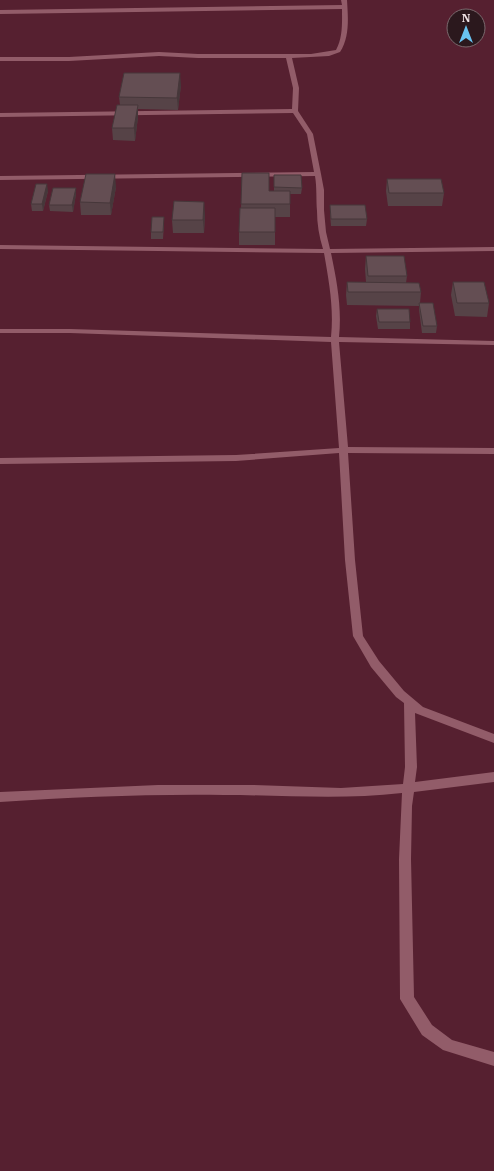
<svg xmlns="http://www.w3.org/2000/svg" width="494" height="1171" font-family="'IBM Plex Serif',serif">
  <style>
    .green { fill: #562030; fill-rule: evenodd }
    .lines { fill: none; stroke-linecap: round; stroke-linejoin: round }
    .minor { fill: #925c69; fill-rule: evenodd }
    .wall { fill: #564347 }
    .shaded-wall { fill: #46373a }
    .building { fill: #644e53; stroke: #46373a }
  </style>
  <rect width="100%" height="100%" fill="#352226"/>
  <!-- green -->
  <path class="green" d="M0,0h494v1171h-494zM454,16h24v24h-24z"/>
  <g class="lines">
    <!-- minor -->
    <path class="minor" d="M341,0h6c1,17 3,37 -7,52l-11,4 -37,2 7,30 -1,23 15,23 8,40 3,16v20l2,22 4,17 164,-2v4l-163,2c6,29 11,55 8,84l155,4v4l-155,-3 9,105 146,1v6l-146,-1 7,107 8,76 16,25 25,30 19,16 71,27v9l-79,-30 2,54 -2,15 79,-10v10l-80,10 -2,14 -1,53 3,138 18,28 20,15 42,12v14l-51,-16 -21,-15 -22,-36 -1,-140 3,-66c-61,7 -118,2 -178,2 -75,-1 -150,2 -224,7v-10l158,-7h95l88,3 62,-4 2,-17 -1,-64 -8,-6 -25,-30 -18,-31 -8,-76 -6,-107 -103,8 -236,3v-6l236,-3 103,-7 -8,-106 -261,-9h-70v-4h70l261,8c3,-29 -2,-55 -7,-84l-324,-4v-4l323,4c-4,-13 -6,-25 -6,-38 -1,-12 0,-23 -2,-35l-315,4v-4l314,-4 -7,-38 -14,-21 -293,4v-4l292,-4 1,-21 -7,-30h-88l-39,-2 -90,5h-69v-4h69l90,-5 39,2h113l25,-4c7,-12 6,-28 6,-41l-342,5v-4l342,-5z"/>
  </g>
  <!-- wall -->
  <g class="wall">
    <path d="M181,85l-3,25 -40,-1v8l-3,24 -22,-1 -1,-12 8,-23 -1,-8z"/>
    <path d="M242,173l27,18h5v-16l28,13 -1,6h-11v23h-15v28h-36v-13l2,-24z"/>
    <path d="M387,179l57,14 -2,13h-54l-2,-15z"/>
    <path d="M116,187l-5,28h-30l-1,-13z"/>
    <path d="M76,188v6l-3,18 -23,-1 -1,-6z"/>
    <path d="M48,191l-5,20h-11l-1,-7z"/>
    <path d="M330,205l37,14 -1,7h-35l-1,-14z"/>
    <path d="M205,214l-1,19h-31l-1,-13z"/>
    <path d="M164,224l-1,15h-12v-7z"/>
    <path d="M366,256l41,20 -1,7 15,9 -1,11 17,23 -1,7h-14l-3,-23v-4l-72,-1 -1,-10 1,-13h19l-1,-13z"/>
    <path d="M453,282l36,21 -2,14 -32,-1 -4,-21z"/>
    <path d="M377,309l33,13v7h-32l-2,-13z"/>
  </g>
  <!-- shaded-wall -->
  <g class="shaded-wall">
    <path d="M180,73l1,12 -3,25 -1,-12z"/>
    <path d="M138,105v12l-3,24 -1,-13z"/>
    <path d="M115,174l1,13 -5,28 -1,-12z"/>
    <path d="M47,184l1,7 -5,20 -1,-7z"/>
    <path d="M76,188v6l-3,18 -1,-7z"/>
    <path d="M204,202l1,12 -1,19 -1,-13z"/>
  </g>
  <!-- building -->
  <g class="building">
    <path d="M124,73h56l-3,25 -58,-1z"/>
    <path d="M117,105h21l-4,23h-22z"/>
    <path d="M242,173h27v18h21v13h-49z"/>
    <path d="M86,174h29l-5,29 -30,-1z"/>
    <path d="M274,175h27l1,13 -28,-1z"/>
    <path d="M387,179h54l3,14h-55z"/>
    <path d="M36,184h11l-5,20h-11z"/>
    <path d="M53,188h23l-4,17h-23z"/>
    <path d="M174,201l30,1 -1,18h-31z"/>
    <path d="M330,205h35l2,14h-36z"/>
    <path d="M240,208h35v24h-36z"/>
    <path d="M152,217h12l-1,15h-12z"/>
    <path d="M366,256h38l3,20h-39z"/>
    <path d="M347,282l72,1 2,9h-73z"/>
    <path d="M453,282h31l5,21h-32z"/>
    <path d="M419,303h14l4,23h-14z"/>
    <path d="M377,309h32l1,13h-31z"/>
  </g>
  <!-- north arrow -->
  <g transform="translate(466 28)"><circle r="19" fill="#2b181d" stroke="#7a696d"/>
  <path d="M0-3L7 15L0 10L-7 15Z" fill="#69c3f1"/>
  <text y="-6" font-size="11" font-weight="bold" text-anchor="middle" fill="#f0e3e6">N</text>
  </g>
</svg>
